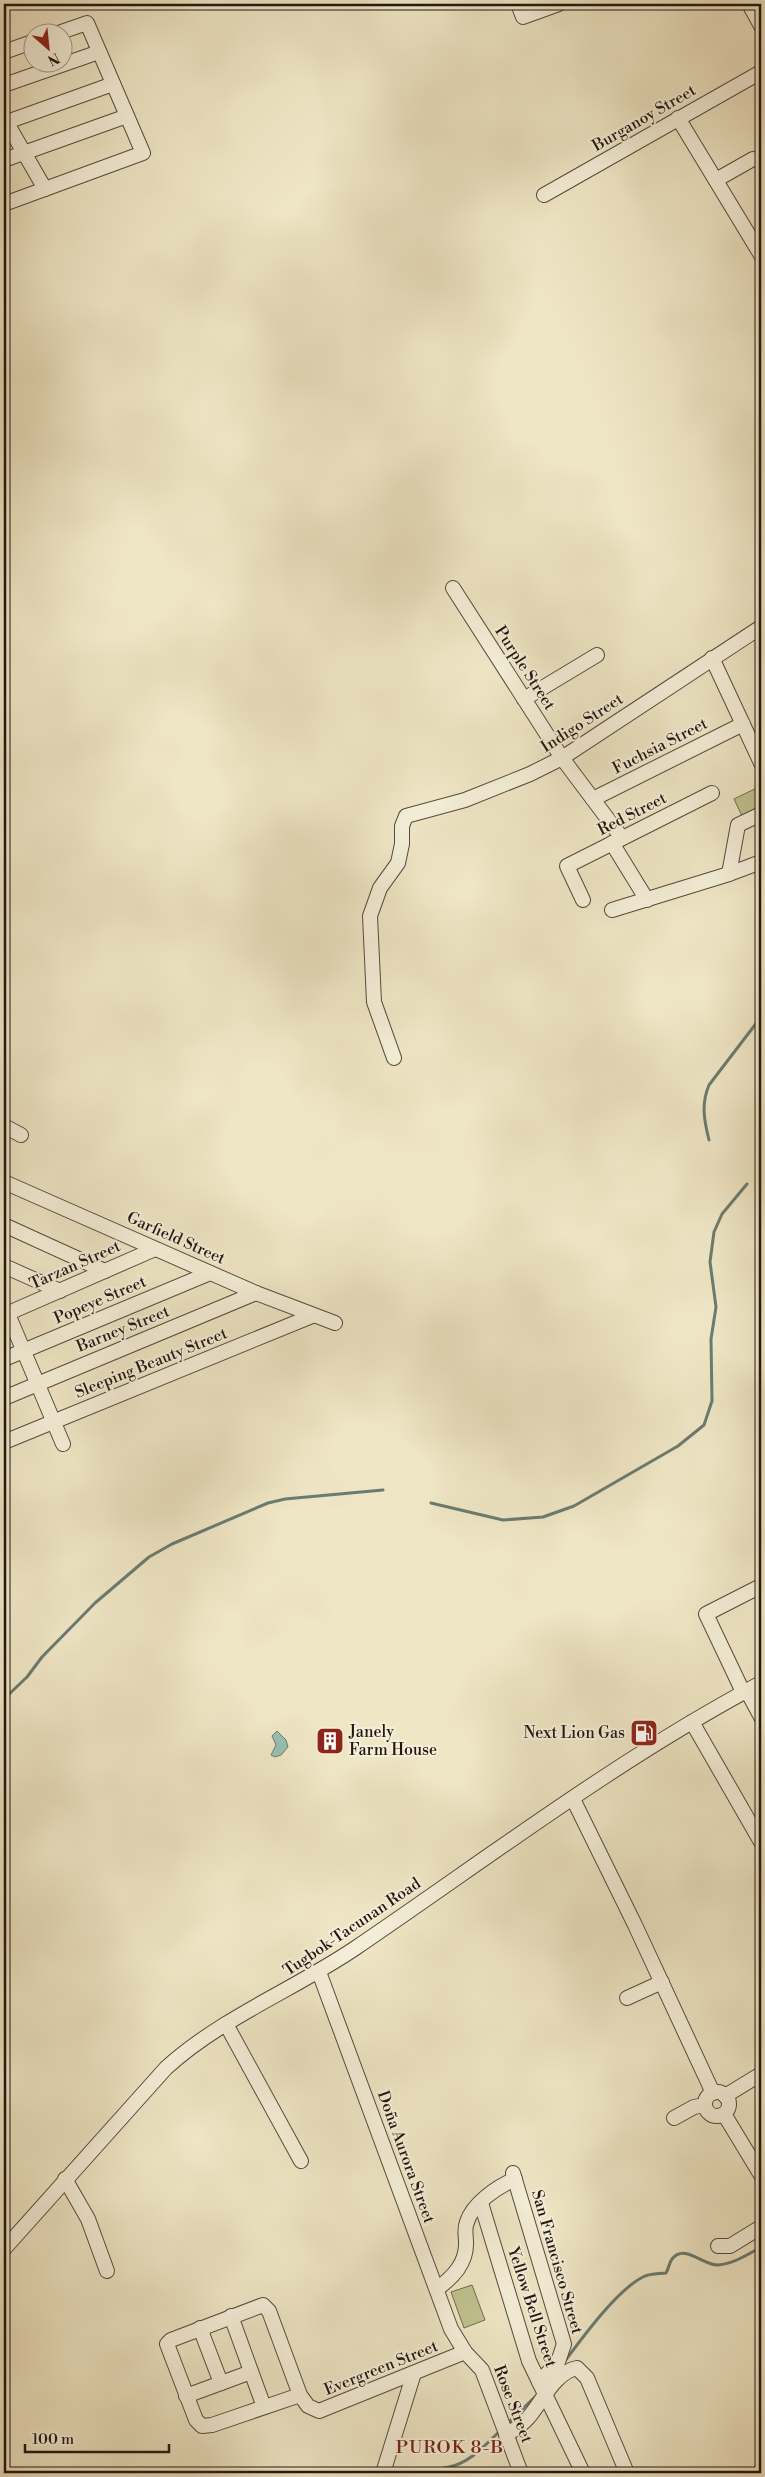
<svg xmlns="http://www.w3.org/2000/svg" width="765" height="2477" font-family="'Libre Bodoni',serif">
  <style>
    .green { fill: #c0c390; stroke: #706d50 }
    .water { fill: #9ac0b2; stroke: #6a7c71 }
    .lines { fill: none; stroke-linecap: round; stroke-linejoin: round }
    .stream { stroke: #6a7c71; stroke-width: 3 }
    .minor-casing { stroke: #544b3d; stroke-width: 16 }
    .minor { stroke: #f5efd9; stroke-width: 14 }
    .labels { text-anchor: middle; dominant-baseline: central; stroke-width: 4; stroke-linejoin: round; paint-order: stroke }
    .street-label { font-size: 16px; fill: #211710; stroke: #f5efd9 }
    .poi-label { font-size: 16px; fill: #211710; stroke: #f5efd9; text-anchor: start }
    .neighbourhood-label { font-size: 18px; letter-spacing: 1px; fill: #7a1f14; stroke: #f5efd9 }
  </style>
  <rect width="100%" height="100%" fill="#efe6c5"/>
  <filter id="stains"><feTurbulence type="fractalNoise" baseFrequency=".004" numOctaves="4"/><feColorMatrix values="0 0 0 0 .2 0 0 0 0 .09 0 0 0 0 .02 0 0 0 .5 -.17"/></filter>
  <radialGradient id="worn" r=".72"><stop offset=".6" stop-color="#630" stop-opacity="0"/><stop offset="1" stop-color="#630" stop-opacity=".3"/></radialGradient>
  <!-- green -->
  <g class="green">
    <path d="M761,786v21l-19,9 -8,-17z"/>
    <path d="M472,2285l13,35 -21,8 -13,-36z"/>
  </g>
  <!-- water -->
  <path class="water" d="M277,1731l9,9 2,7 -7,8 -6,2 -4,-2 5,-10 -4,-9z"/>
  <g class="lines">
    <!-- stream -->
    <g class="stream">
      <path d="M709,1140c-5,-20 -8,-36 0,-55l52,-68"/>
      <path d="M431,1503l72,17 40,-3 31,-11 104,-60 26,-21 8,-24 -1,-62 5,-32 -6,-45 4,-30 8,-18 25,-30"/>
      <path d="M4,1699l23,-22 15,-20 53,-54 54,-46 23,-13 96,-41 17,-4 98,-9"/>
      <path d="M565,2361c18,-24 52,-71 78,-84 8,-4 15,-3 23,-4 3,-5 3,-10 6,-14 13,-16 31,7 46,6 15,-1 31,-11 43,-18"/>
      <path d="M507,2424l30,-29"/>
      <path d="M423,2473c8,-3 17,-4 26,-6 21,-4 36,-22 51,-36"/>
    </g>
    <defs>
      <g id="minor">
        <path d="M518,4l5,13 36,-13"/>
        <path d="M749,4l12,22"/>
        <path d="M4,52l28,-10"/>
        <path d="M4,85l95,-33"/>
        <path d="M4,118l41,71"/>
        <path d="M678,118l83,137"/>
        <path d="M4,123l109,-39"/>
        <path d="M4,160l123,-44"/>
        <path d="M716,180l37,-21"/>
        <path d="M544,195l217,-123"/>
        <path d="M4,204l139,-51 -56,-130 -26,9"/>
        <path d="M453,588l109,170 60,80"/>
        <path d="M712,658l49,105"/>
        <path d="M524,699l73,-44"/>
        <path d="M593,799l150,-75"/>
        <path d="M612,843l35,57"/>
        <path d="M729,874l9,-49 23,-11"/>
        <path d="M583,900l-16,-34 145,-73"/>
        <path d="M612,910l117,-36 32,-12"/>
        <path d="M394,1058l-20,-56 -4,-86 10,-28 18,-25 4,-19v-18l4,-10 59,-16 65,-26 32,-16 199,-131"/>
        <path d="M4,1126l17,9"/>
        <path d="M4,1182l252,111 79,30"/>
        <path d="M4,1225l101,46"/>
        <path d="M4,1266l56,25"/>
        <path d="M4,1309l4,5 55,130"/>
        <path d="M4,1315l151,-66"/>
        <path d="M4,1359l206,-86"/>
        <path d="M4,1398l252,-105"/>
        <path d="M4,1442l308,-126"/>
        <path d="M747,1691l14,26"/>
        <path d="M743,1692l-37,-78 55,-28"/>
        <path d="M692,1722l69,120"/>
        <path d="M573,1799l62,126 78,168"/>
        <path d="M319,1972l132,357 14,23 17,18 39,103"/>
        <path d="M627,1998l35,-16"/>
        <path d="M226,2024l75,137"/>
        <circle cx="717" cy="2104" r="12"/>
        <path d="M725,2096l36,-22"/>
        <path d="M724,2114l37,61"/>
        <path d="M674,2118l20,-11 11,-2"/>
        <path d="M513,2173l51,171 -6,18 -19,20"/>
        <path d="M65,2179l23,40 19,52"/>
        <path d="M481,2203l48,158 54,112"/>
        <path d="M718,2246h12l31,-19"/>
        <path d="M4,2249l162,-181c55,-50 127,-78 188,-119 134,-91 264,-190 407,-266"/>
        <path d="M437,2289c16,-12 30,-26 29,-47 0,-7 -2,-13 1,-20 6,-19 30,-35 48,-43"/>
        <path d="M231,2316l33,91"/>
        <path d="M200,2328l21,55"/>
        <path d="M300,2395l-88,30 -10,1 -6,-6 -29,-76 4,-4 92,-35 6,6 31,84 8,11 11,5 146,-59"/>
        <path d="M186,2396l65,-24"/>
        <path d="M506,2435c8,-5 16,-10 22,-17 14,-16 27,-46 49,-50l10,10 40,95"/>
        <path d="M383,2473l31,-100"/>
      </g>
    </defs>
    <!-- minor casing -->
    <use href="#minor" class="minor-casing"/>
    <!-- minor -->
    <use href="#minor" class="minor"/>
  </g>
  <!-- icons -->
  <defs>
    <symbol id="fuel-square" viewBox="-11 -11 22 22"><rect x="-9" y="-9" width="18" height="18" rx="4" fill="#8f2418" stroke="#f5efd9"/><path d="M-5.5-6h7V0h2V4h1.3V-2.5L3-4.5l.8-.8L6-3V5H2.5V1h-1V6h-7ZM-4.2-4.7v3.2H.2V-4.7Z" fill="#fff"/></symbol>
    <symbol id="building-square" viewBox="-11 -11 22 22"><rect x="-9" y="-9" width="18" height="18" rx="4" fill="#8f2418" stroke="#f5efd9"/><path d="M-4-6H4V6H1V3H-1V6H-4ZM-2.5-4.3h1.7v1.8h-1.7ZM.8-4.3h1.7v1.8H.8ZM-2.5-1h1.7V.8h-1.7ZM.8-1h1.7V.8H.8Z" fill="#fff"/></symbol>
  </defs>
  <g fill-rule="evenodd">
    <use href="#fuel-square" x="628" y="1717" width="32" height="32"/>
    <use href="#building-square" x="314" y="1725" width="32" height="32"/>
  </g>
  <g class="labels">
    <!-- street labels -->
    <g class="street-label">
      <text transform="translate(644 118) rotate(-30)">Burganoy Street</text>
      <text transform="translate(525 668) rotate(57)">Purple Street</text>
      <text transform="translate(582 723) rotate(-33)">Indigo Street</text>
      <text transform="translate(660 746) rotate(-27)">Fuchsia Street</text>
      <text transform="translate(632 814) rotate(-27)">Red Street</text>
      <text transform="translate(176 1238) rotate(24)">Garfield Street</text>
      <text transform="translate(75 1265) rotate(-24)">Tarzan Street</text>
      <text transform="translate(100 1300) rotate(-23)">Popeye Street</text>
      <text transform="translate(123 1329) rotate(-22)">Barney Street</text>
      <text transform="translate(151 1363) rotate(-22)">Sleeping Beauty Street</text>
      <text transform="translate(352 1927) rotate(-34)">Tugbok-Tacunan Road</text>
      <text transform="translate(406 2157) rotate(70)">Doña Aurora Street</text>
      <text transform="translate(557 2262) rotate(74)">San Francisco Street</text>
      <text transform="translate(532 2307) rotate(72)">Yellow Bell Street</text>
      <text transform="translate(381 2368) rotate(-22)">Evergreen Street</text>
      <text transform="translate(513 2404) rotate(69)">Rose Street</text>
    </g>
    <!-- poi labels -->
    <g class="poi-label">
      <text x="349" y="1732">Janely<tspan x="349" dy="18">Farm House</tspan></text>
      <text x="625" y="1733" text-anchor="end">Next Lion Gas</text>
    </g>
    <!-- neighbourhood labels -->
    <g class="neighbourhood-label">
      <text x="450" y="2447">PUROK 8-B</text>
    </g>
  </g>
  <!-- margin -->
  <rect width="765" height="2477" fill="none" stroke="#efe6c5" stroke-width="20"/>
  <rect x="5" y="5" width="755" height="2467" fill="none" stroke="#211710" stroke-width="2.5"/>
  <rect x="10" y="10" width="745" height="2457" fill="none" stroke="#211710"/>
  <!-- north arrow -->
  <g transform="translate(48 48) rotate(153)"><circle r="24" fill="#f5efd9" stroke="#a09989"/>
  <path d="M0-4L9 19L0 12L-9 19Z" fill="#8f2418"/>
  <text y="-8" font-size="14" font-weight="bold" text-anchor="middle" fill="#211710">N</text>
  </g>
  <!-- scale -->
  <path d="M25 2444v8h144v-8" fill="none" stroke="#211710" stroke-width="2.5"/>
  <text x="32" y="2444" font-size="15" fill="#211710" stroke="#f5efd9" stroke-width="4" paint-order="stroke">100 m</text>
  <rect width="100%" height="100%" filter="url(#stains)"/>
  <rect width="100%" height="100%" fill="url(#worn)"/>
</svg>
